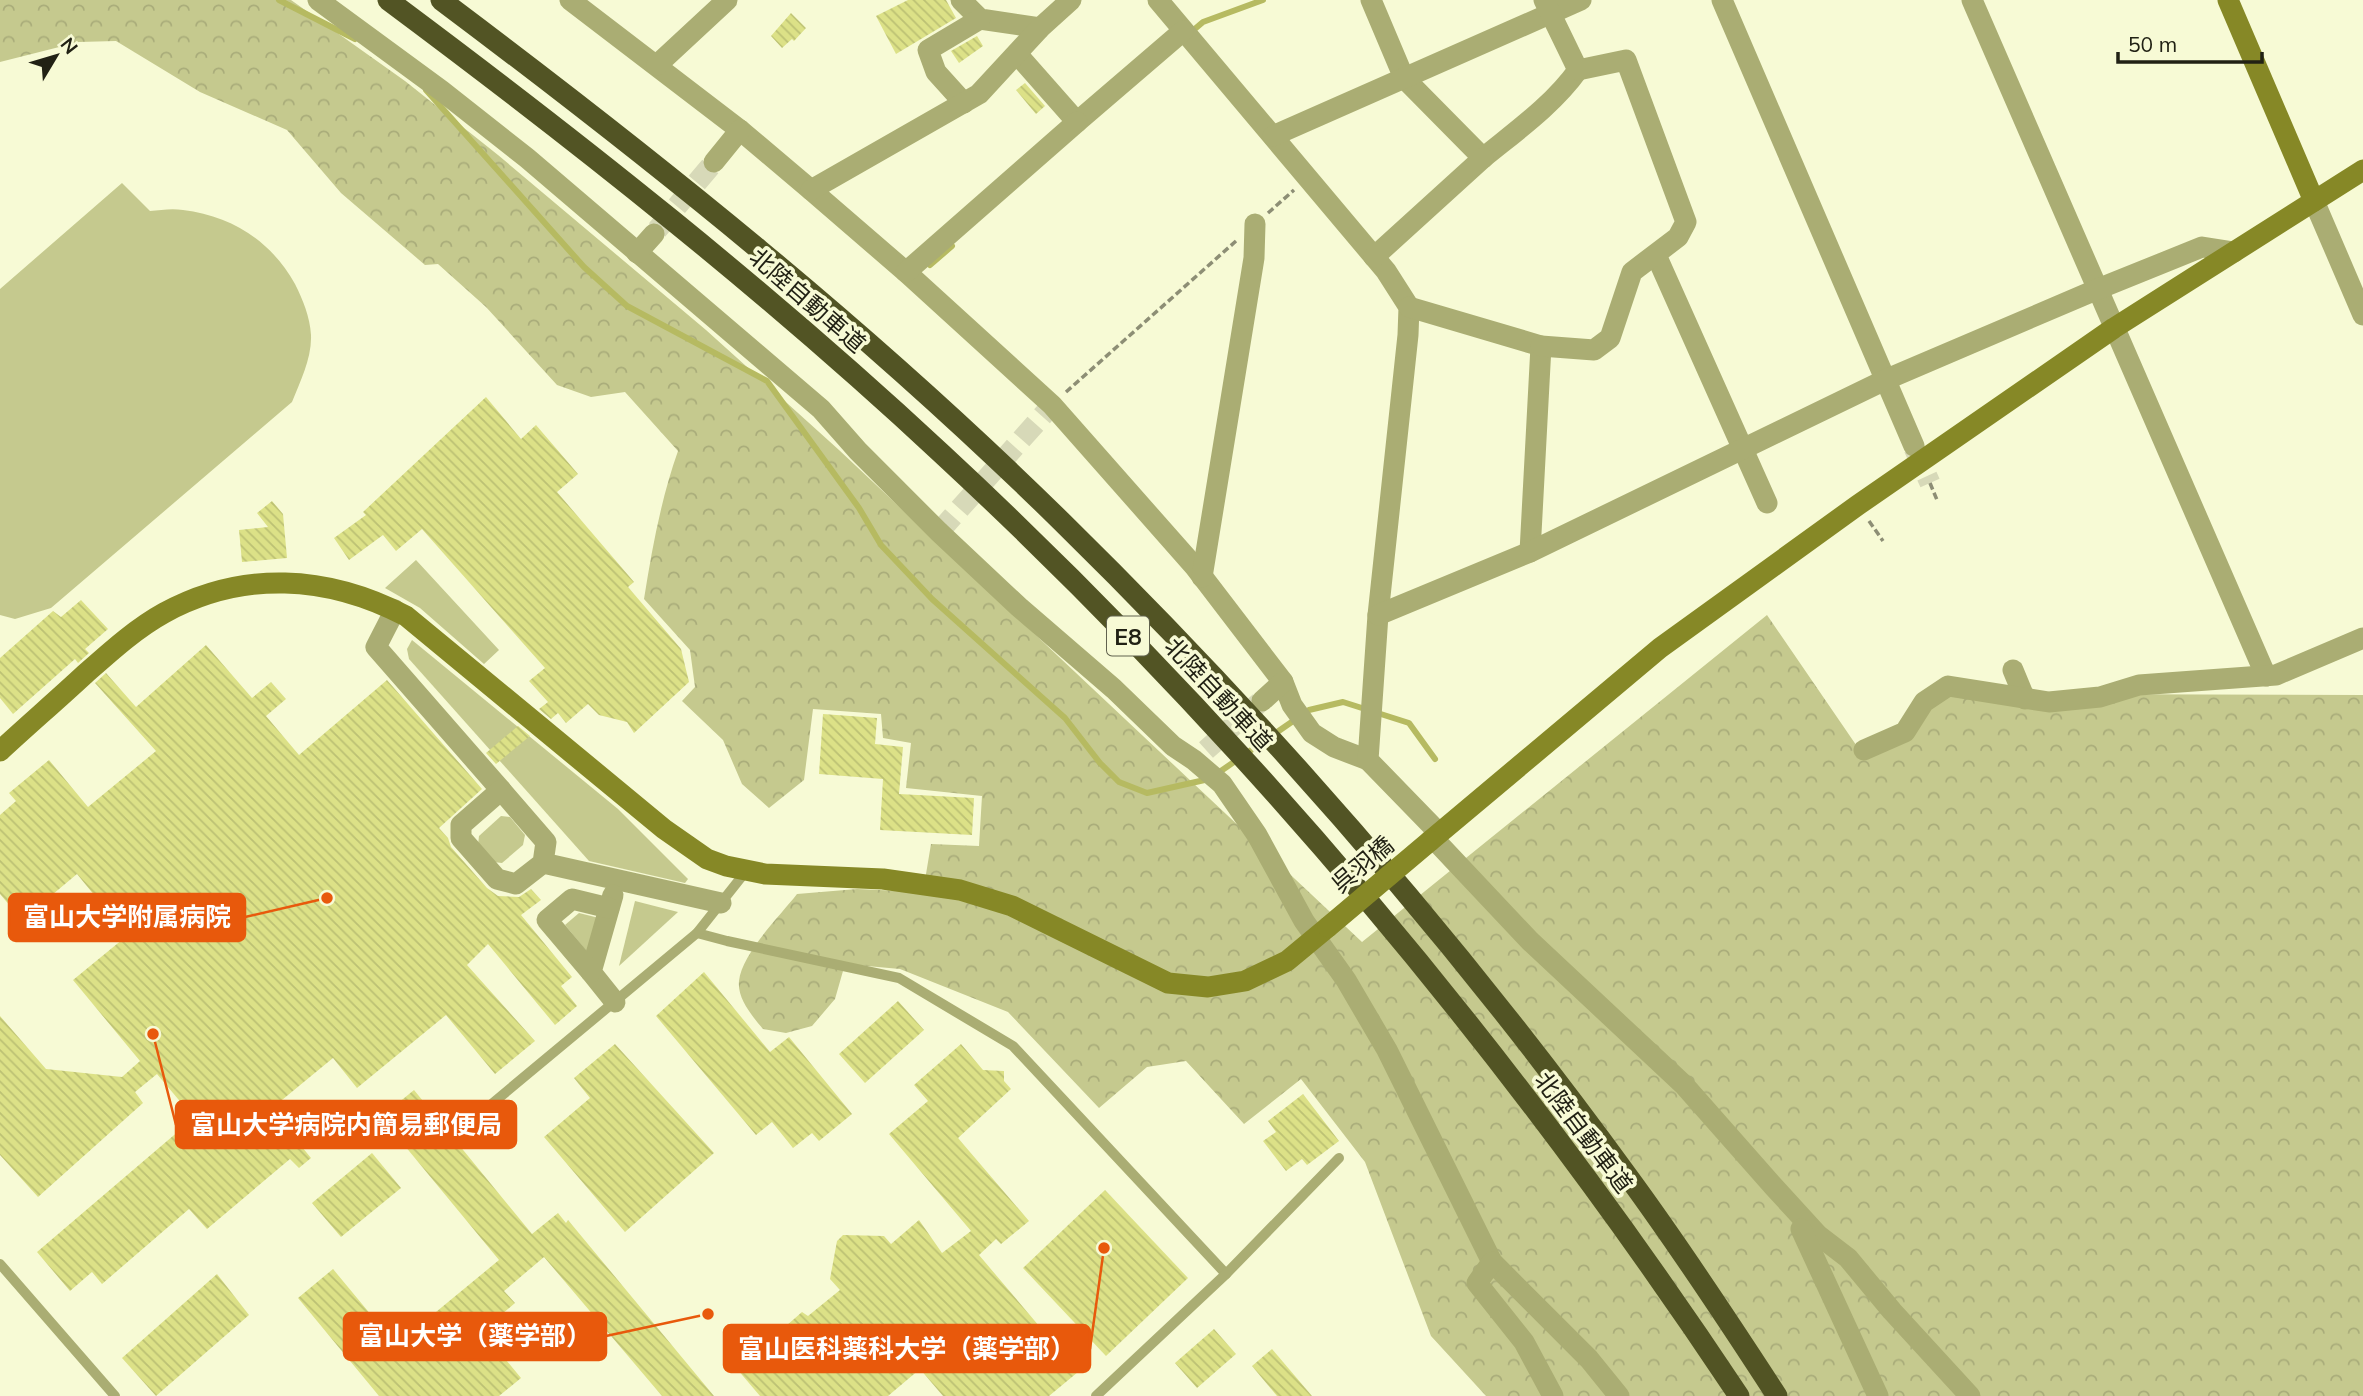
<svg xmlns="http://www.w3.org/2000/svg" width="2363" height="1396" font-family="Mulish,'Noto Sans JP',sans-serif">
  <style>
    .green { fill: #c5c98e }
    .forest { fill: url(#forest-crowns) }
    .lines { fill: none; stroke-linecap: round; stroke-linejoin: round }
    .stream { stroke: #b6ba61; stroke-width: 6 }
    .building { fill: url(#building-back-hatch) }
    .street-tunnel { stroke: #d7d9b8; stroke-width: 21; stroke-dasharray: 21 10; stroke-linecap: butt }
    .path { stroke: #8d8e75; stroke-width: 3.5; stroke-dasharray: 7 3.5; stroke-linecap: butt }
    .lane { stroke: #aaad73; stroke-width: 10 }
    .street { stroke: #aaad73; stroke-width: 21 }
    .secondary { stroke: #868826; stroke-width: 21 }
    .highway { stroke: #525424; stroke-width: 21 }
    .secondary-bridge { stroke: #868826; stroke-width: 21 }
    .labels { text-anchor: middle; dominant-baseline: central; stroke-width: 7; stroke-linejoin: round; paint-order: stroke }
    .shield { fill: #f7fad5; stroke: #61624e; stroke-width: 2 }
    .shield-label { font-size: 23px; font-weight: bold; fill: #212114 }
    .street-label { font-size: 24px; fill: #212114; stroke: #f7fad5 }
    .leader { fill: none; stroke: #e8590c; stroke-width: 2.5 }
    .callout-dot { fill: #e8590c; stroke: #f7fad5; stroke-width: 2.5 }
    .callout { fill: #e8590c; stroke: #e8590c; stroke-width: 2.5 }
    .callout-label { font-size: 26px; text-anchor: middle; font-weight: bold; fill: #fff }
  </style>
  <defs>
    <pattern id="forest-crowns" width="20" height="18" patternUnits="userSpaceOnUse" patternTransform="scale(1.75)"><rect width="20" height="18" fill="#c5c98e"/><path d="M2 6a3 3 0 1 1 6 0M12 15a3 3 0 1 1 6 0" fill="none" stroke="#a9ac7a"/></pattern>
    <pattern id="building-back-hatch" width="6" height="6" patternUnits="userSpaceOnUse" patternTransform="scale(1.75)"><rect width="6" height="6" fill="#dce187"/><path d="M-1 5l2 2M0 0l6 6M5-1l2 2" fill="none" stroke="#bcc174"/></pattern>
  </defs>
  <rect width="100%" height="100%" fill="#f7fad5"/>
  <!-- green -->
  <g class="green">
    <path d="M122,183l28,28c11,-1 22,-3 33,-1 49,6 88,31 112,74 8,16 15,33 16,51 1,23 -11,47 -19,67l-241,206 -36,11 -15,-4v-326z"/>
    <path d="M416,560l83,90 -15,14 -64,-56 -35,-20z"/>
    <path d="M412,640l206,169 70,70 -3,4 -96,-22 -180,-202 -2,-10z"/>
    <path d="M501,816l9,1 15,18 -2,10 -21,18 -9,-1 -15,-17 1,-9z"/>
    <path d="M635,901l43,11 -59,54z"/>
    <path d="M579,913l20,5 -10,36 -24,-29z"/>
  </g>
  <!-- forest -->
  <path class="forest" d="M0,0h291l114,81 93,74 208,175 133,120 523,492 405,-327 98,143 77,-61 102,-3 319,1v701h-877l-55,-60 -66,-174 -64,-83 -57,45 -58,-63 -39,6 -48,41 -91,-96 -108,-43 -55,-5 -10,35 -23,27 -26,7 -23,-4c-10,-12 -26,-30 -24,-48 3,-28 41,-65 58,-87l60,-5 66,3 8,-48 48,2 3,-50 -76,-8 5,-45 -28,-5 -2,-24 -68,-5 -9,71 -35,28 -27,-24 -19,-44 -41,-39 13,-14 -5,-37 -46,-51c8,-50 17,-100 34,-148l-53,-59 -34,5 -34,-12 -71,-78 -48,-43 -13,1 -84,-72 -54,-63 -87,-38 -84,-51 -37,1 -79,20z"/>
  <g class="lines">
    <!-- stream -->
    <g class="stream">
      <path d="M279,0l76,39"/>
      <path d="M1190,33l13,-11 60,-22"/>
      <path d="M426,90l158,177 43,39 140,75 92,127 22,37 51,54 133,119 35,45 19,19 28,11 62,-14"/>
      <path d="M930,265l22,-19"/>
      <path d="M1218,773l91,-63 34,-8 66,21 26,36"/>
    </g>
  </g>
  <!-- building -->
  <g class="building">
    <path d="M908,0h38l10,18 -60,36 -20,-38z"/>
    <path d="M791,13l15,15 -12,13 -2,-2 -10,9 -11,-12z"/>
    <path d="M977,36l6,10 -24,17 -8,-12z"/>
    <path d="M1025,83l20,23 -9,8 -20,-24z"/>
    <path d="M486,397l35,42 15,-14 42,49 -21,18 77,90 -6,5 53,62 8,33 -55,51 -7,-11 -28,-7 -11,-11 -22,19 -8,-10 -7,6 -12,-10 9,-7 -19,-21 16,-13 -123,-139 -26,22 -13,-16 -34,25 -15,-22 32,-23 -3,-3z"/>
    <path d="M272,501l11,13 4,44 -45,4 -3,-32 29,-3 -11,-14z"/>
    <path d="M81,600l27,29 -23,20 4,4 -11,10 -3,-4 -62,55 -13,-16v-40l53,-47 8,6z"/>
    <path d="M206,645l46,53 19,-16 15,17 -20,17 33,39 88,-75 95,109 -43,39 9,10 3,9 36,41 11,8 21,1 12,-8 10,11 -20,15 51,62 -11,9 16,20 -22,19 -67,-81 -21,21 68,76 -40,33 -49,-59 -89,73 -24,-30 -62,51 40,49 -12,10 -9,-9 -83,70 -18,-20 -87,75 -10,-12 -22,19 -33,-39 157,-134 -37,-44 -22,18 8,11 -105,94 -38,-42v-139l46,53 76,8 18,-16 -67,-81 61,-50 -19,-24 -7,6 -31,-38 -55,46 -22,-26v-79l16,-14 -7,-8 40,-33 39,47 68,-56 -61,-68 11,-10 30,34z"/>
    <path d="M823,714l54,4 -2,26 28,3 -4,47 75,4 -2,37 -92,-5 3,-51 -64,-5z"/>
    <path d="M518,726l12,10 -34,28 -10,-11z"/>
    <path d="M704,972l66,80 19,-15 63,77 -33,27 -7,-8 -19,15 -21,-26 -16,13 -100,-119z"/>
    <path d="M898,1001l26,29 -59,53 -26,-29z"/>
    <path d="M615,1044l99,109 -89,79 -81,-95 46,-39 -16,-20z"/>
    <path d="M961,1044l22,26 21,1v10l7,8 -53,49 71,83 -28,23 -5,-5 -17,16 99,117 -29,24h-106l-23,-27 -32,27h-128l-23,-27 65,-57 6,4 32,-26 -10,-11 7,-38 6,-6 41,1 7,8 28,-24 23,33 29,-22 -82,-97 39,-33 -14,-16z"/>
    <path d="M414,1090l118,144 26,-21 8,10 2,-3 146,176h-52l-118,-139 -40,34 11,12 -33,28 39,47 -22,18h-120l-81,-98 35,-29 63,76 103,-85 -118,-143z"/>
    <path d="M1303,1094l36,47 -32,24 -5,-6 -16,12 -23,-30 13,-9 -8,-11z"/>
    <path d="M372,1153l29,35 -60,49 -29,-34z"/>
    <path d="M1105,1190l83,88 -82,78 -83,-88z"/>
    <path d="M217,1274l32,41 -93,81 -34,-38z"/>
    <path d="M1214,1329l22,25 -39,34 -22,-25z"/>
    <path d="M1272,1349l40,47h-35l-25,-30z"/>
  </g>
  <g class="lines">
    <!-- street-tunnel -->
    <g class="street-tunnel">
      <path d="M657,230l57,-68"/>
      <path d="M1914,448l16,35"/>
      <path d="M939,532l113,-127"/>
      <path d="M1206,750l54,-48"/>
    </g>
    <!-- path -->
    <g class="path">
      <path d="M1268,213l26,-23"/>
      <path d="M1066,392l170,-151"/>
      <path d="M1930,483l7,17"/>
      <path d="M1869,521l14,20"/>
    </g>
    <!-- lane -->
    <g class="lane">
      <path d="M697,933l30,8 172,37 114,68 213,228"/>
      <path d="M464,1127l233,-194 50,-63"/>
      <path d="M0,1264l115,132"/>
      <path d="M1096,1396l130,-122 113,-116"/>
    </g>
    <!-- street -->
    <g class="street">
      <path d="M318,0l124,91 85,67 294,251 37,42 81,81 80,75 95,82 59,57 21,14 28,24 35,51 47,86 42,59 41,70 105,212 97,97 30,37"/>
      <path d="M570,0l170,130 71,60 95,82 146,133 143,162 88,115 9,23 20,28 22,14 34,13"/>
      <path d="M961,0l19,19 60,9"/>
      <path d="M1158,0l228,271 23,36 -1,28 -30,280 -10,145 71,73"/>
      <path d="M1371,0l33,78 79,80c33,-27 70,-53 95,-88"/>
      <path d="M1722,0l192,446"/>
      <path d="M1972,0l294,676"/>
      <path d="M1017,54l60,68 106,-91"/>
      <path d="M657,65l70,-65"/>
      <path d="M964,103l-28,-31 -8,-22 52,-31"/>
      <path d="M1273,136l308,-136"/>
      <path d="M714,162l26,-32"/>
      <path d="M811,190l168,-96 61,-66 31,-28"/>
      <path d="M2314,201l49,114"/>
      <path d="M637,253l17,-19"/>
      <path d="M1656,255l111,248"/>
      <path d="M1374,257l109,-99"/>
      <path d="M906,272l171,-150"/>
      <path d="M1409,307l132,39 -11,206"/>
      <path d="M1541,346l53,4 16,-12 22,-66 46,-35 8,-15 -60,-162 -48,10 -34,-70"/>
      <path d="M1202,577l52,-319 1,-34"/>
      <path d="M395,610l-19,37 125,143"/>
      <path d="M1378,615l152,-63 355,-172 213,-91 104,-42 32,5"/>
      <path d="M2013,670l12,29"/>
      <path d="M1262,701l21,-19"/>
      <path d="M1864,750l41,-18 19,-30 24,-16 101,16 51,-5 39,-12 137,-10 87,-37"/>
      <path d="M1433,838l97,103 154,144 90,102 44,48 30,23 44,53 78,85"/>
      <path d="M543,863l-27,21 -19,-5 -36,-41v-13l40,-35 45,52 -3,21 178,40"/>
      <path d="M613,895l-22,77 24,30"/>
      <path d="M591,972l-44,-52 25,-21 37,9"/>
      <path d="M1801,1229l77,167"/>
      <path d="M1492,1262l-15,21 47,59 29,54"/>
    </g>
    <!-- secondary -->
    <g class="secondary">
      <path d="M2228,0l86,201"/>
      <path d="M0,751c28,-26 56,-50 84,-76 25,-22 51,-46 80,-62 79,-43 163,-38 242,3l258,213 43,30 19,7 39,8 118,5 77,11 52,16 156,77 40,4 37,-6 42,-20 41,-34"/>
      <path d="M1430,841l230,-193 198,-143 256,-177 249,-158"/>
    </g>
    <!-- highway -->
    <g class="highway">
      <path d="M388,0c192,143 379,291 554,454 303,281 569,599 797,942"/>
      <path d="M441,0c216,162 427,331 620,521 206,202 398,423 568,657 52,71 100,144 148,218"/>
    </g>
    <!-- secondary-bridge -->
    <path class="secondary-bridge" d="M1328,927l102,-86"/>
  </g>
  <g class="labels">
    <!-- shield labels -->
    <rect class="shield" x="1107" y="616.5" width="42" height="39" rx="5"/>
    <g class="shield-label">
      <text x="1128" y="636">E8</text>
    </g>
    <!-- street labels -->
    <g class="street-label">
      <text transform="translate(808 300) rotate(41)">北陸自動車道</text>
      <text transform="translate(1219 694) rotate(47)">北陸自動車道</text>
      <text transform="translate(1362 864) rotate(-40)">呉羽橋</text>
      <text transform="translate(1584 1132) rotate(53)">北陸自動車道</text>
    </g>
  </g>
  <!-- callouts -->
  <path class="leader" d="M327 898L245 917M153 1034L176 1125M708 1314L606 1336M1104 1248L1090 1349"/>
  <g class="callout-dot">
    <circle cx="327" cy="898" r="7"/>
    <circle cx="153" cy="1034" r="7"/>
    <circle cx="708" cy="1314" r="7"/>
    <circle cx="1104" cy="1248" r="7"/>
  </g>
  <g class="callout">
    <rect x="9" y="894" width="236" height="47" rx="7"/>
    <rect x="176" y="1101" width="340" height="47" rx="7"/>
    <rect x="344" y="1313" width="262" height="47" rx="7"/>
    <rect x="724" y="1325" width="366" height="47" rx="7"/>
  </g>
  <g class="callout-label">
    <text x="127" y="926">富山大学附属病院</text>
    <text x="346" y="1134">富山大学病院内簡易郵便局</text>
    <text x="475" y="1345">富山大学（薬学部）</text>
    <text x="907" y="1358">富山医科薬科大学（薬学部）</text>
  </g>
  <!-- north arrow -->
  <g transform="translate(56 56) rotate(52)" stroke="#f7fad5" stroke-width="5" paint-order="stroke">
  <path d="M0-5L12 26L0 18L-12 26Z" fill="#212114"/>
  <text y="-10" font-size="19" font-weight="bold" text-anchor="middle" fill="#212114">N</text>
  </g>
  <!-- scale -->
  <path d="M2118 52v10h144v-10" fill="none" stroke="#212114" stroke-width="3.5"/>
  <text x="2128" y="52" font-size="21" fill="#212114" stroke="#f7fad5" stroke-width="5" paint-order="stroke">50 m</text>
</svg>
